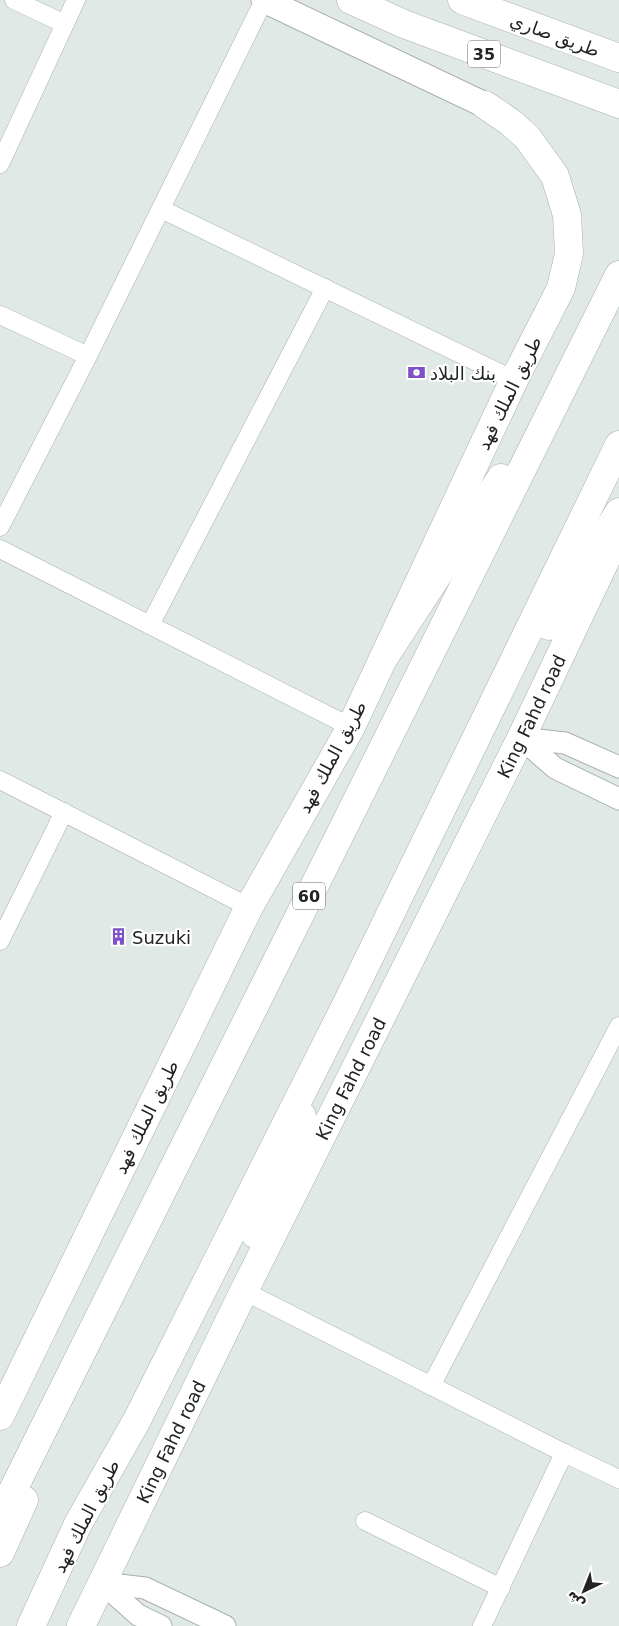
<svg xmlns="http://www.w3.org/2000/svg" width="619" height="1626" font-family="'DejaVu Sans','Noto Naskh Arabic',sans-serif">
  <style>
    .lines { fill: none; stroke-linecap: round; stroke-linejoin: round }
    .minor-casing { stroke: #a8b0ad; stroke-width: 19 }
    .tertiary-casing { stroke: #a8b0ad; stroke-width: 23 }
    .secondary-casing { stroke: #a8b0ad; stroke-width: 27 }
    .primary-casing { stroke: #a8b0ad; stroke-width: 29 }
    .trunk-casing { stroke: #a8b0ad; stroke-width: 29 }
    .minor { stroke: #fff; stroke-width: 18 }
    .tertiary { stroke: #fff; stroke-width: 21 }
    .secondary { stroke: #fff; stroke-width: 25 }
    .primary { stroke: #fff; stroke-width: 28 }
    .trunk { stroke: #fff; stroke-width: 28 }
    .labels { text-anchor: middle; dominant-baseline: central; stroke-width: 4.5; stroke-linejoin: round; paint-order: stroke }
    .shield { fill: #fff; stroke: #646665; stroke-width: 1 }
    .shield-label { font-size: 16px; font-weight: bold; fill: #212423 }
    .street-label { font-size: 18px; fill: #212423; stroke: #fff }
    .poi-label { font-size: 18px; fill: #212423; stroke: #fff; text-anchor: start }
  </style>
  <rect width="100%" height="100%" fill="#e1e9e6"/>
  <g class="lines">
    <defs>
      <g id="minor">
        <path d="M14,0l51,24"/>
        <path d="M0,164l76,-164"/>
        <path d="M161,209l353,171"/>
        <path d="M0,315l88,41"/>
        <path d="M0,527l88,-171 176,-356"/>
        <path d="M0,549l351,178"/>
        <path d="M150,625l175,-337"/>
        <path d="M0,780l249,127"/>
        <path d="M0,941l64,-129"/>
        <path d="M244,1291l320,162 55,26"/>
        <path d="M431,1386l188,-360"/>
        <path d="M365,1521l136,67"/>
        <path d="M482,1626l82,-173"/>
      </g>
      <g id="tertiary">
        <path d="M521,738l34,30 64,31"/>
        <path d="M521,738l44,5 54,24"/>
        <path d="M102,1583l43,5 80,38"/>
        <path d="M102,1583l36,32 23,11"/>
      </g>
      <path id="secondary" d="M264,0l221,105"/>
      <g id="primary">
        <path d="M351,0l53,24 215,80"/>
        <path d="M462,0l157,58"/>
        <path d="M255,1234l47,-118"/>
        <path d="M0,1416l249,-509 102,-180 163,-347 47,-92 8,-34 -2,-39 -12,-39 -28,-39 -17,-15 -25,-17"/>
        <path id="s1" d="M81,1626l163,-335 277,-553 98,-206"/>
      </g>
      <g id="trunk">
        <path d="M549,626l70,-114"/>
        <path d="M383,659l118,-181"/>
        <path d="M0,1516l619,-1241"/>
        <path d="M0,1553l24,-53"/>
        <path d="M31,1626l47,-102 59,-104 209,-415 273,-560"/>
      </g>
    </defs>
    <!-- minor casing -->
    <use href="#minor" class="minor-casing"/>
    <!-- tertiary casing -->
    <use href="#tertiary" class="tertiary-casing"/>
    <!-- secondary casing -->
    <use href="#secondary" class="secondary-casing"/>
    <!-- primary casing -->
    <use href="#primary" class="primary-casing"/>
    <!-- trunk casing -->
    <use href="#trunk" class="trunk-casing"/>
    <!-- minor -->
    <use href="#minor" class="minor"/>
    <!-- tertiary -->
    <use href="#tertiary" class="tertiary"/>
    <!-- secondary -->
    <use href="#secondary" class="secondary"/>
    <!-- primary -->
    <use href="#primary" class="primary"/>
    <!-- trunk -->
    <use href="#trunk" class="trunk"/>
  </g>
  <!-- icons -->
  <defs>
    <symbol id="bank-bare" viewBox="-9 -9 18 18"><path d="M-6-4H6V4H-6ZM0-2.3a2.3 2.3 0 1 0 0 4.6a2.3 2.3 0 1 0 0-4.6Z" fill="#7f51c9" stroke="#fff" stroke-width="2.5" paint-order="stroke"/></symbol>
    <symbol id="building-bare" viewBox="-9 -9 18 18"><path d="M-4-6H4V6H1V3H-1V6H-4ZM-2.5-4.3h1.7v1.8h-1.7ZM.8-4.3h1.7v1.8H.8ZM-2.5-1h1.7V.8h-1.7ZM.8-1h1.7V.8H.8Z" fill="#7f51c9" stroke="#fff" stroke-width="2.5" paint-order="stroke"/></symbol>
  </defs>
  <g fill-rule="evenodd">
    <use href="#bank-bare" x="404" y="360" width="25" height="25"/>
    <use href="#building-bare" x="106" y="924" width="25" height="25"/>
  </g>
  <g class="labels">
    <!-- shield labels -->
    <g class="shield">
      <rect x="468" y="40.5" width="32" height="27" rx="4"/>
      <rect x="293" y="882.5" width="32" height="27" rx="4"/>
    </g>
    <g class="shield-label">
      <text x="484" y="54">35</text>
      <text x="309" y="896">60</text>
    </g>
    <!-- street labels -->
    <g class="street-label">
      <text transform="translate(555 35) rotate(20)">طريق صاري</text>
      <text transform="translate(509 393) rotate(-64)">طريق الملك فهد</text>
      <text stroke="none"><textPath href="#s1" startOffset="1015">King Fahd road</textPath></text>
      <text transform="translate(332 757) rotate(-62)">طريق الملك فهد</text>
      <text stroke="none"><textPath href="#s1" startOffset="610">King Fahd road</textPath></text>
      <text transform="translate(146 1117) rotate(-64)">طريق الملك فهد</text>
      <text stroke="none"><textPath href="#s1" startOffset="205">King Fahd road</textPath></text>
      <text transform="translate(86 1516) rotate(-63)">طريق الملك فهد</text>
    </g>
    <!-- poi labels -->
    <g class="poi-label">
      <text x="430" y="373">بنك البلاد</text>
      <text x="132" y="937">Suzuki</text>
    </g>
  </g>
  <!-- north arrow -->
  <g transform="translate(584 1591) rotate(223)" stroke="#ffffff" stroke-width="4" paint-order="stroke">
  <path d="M0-4L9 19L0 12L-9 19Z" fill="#212423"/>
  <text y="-8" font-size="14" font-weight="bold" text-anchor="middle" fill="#212423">ش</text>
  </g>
</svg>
